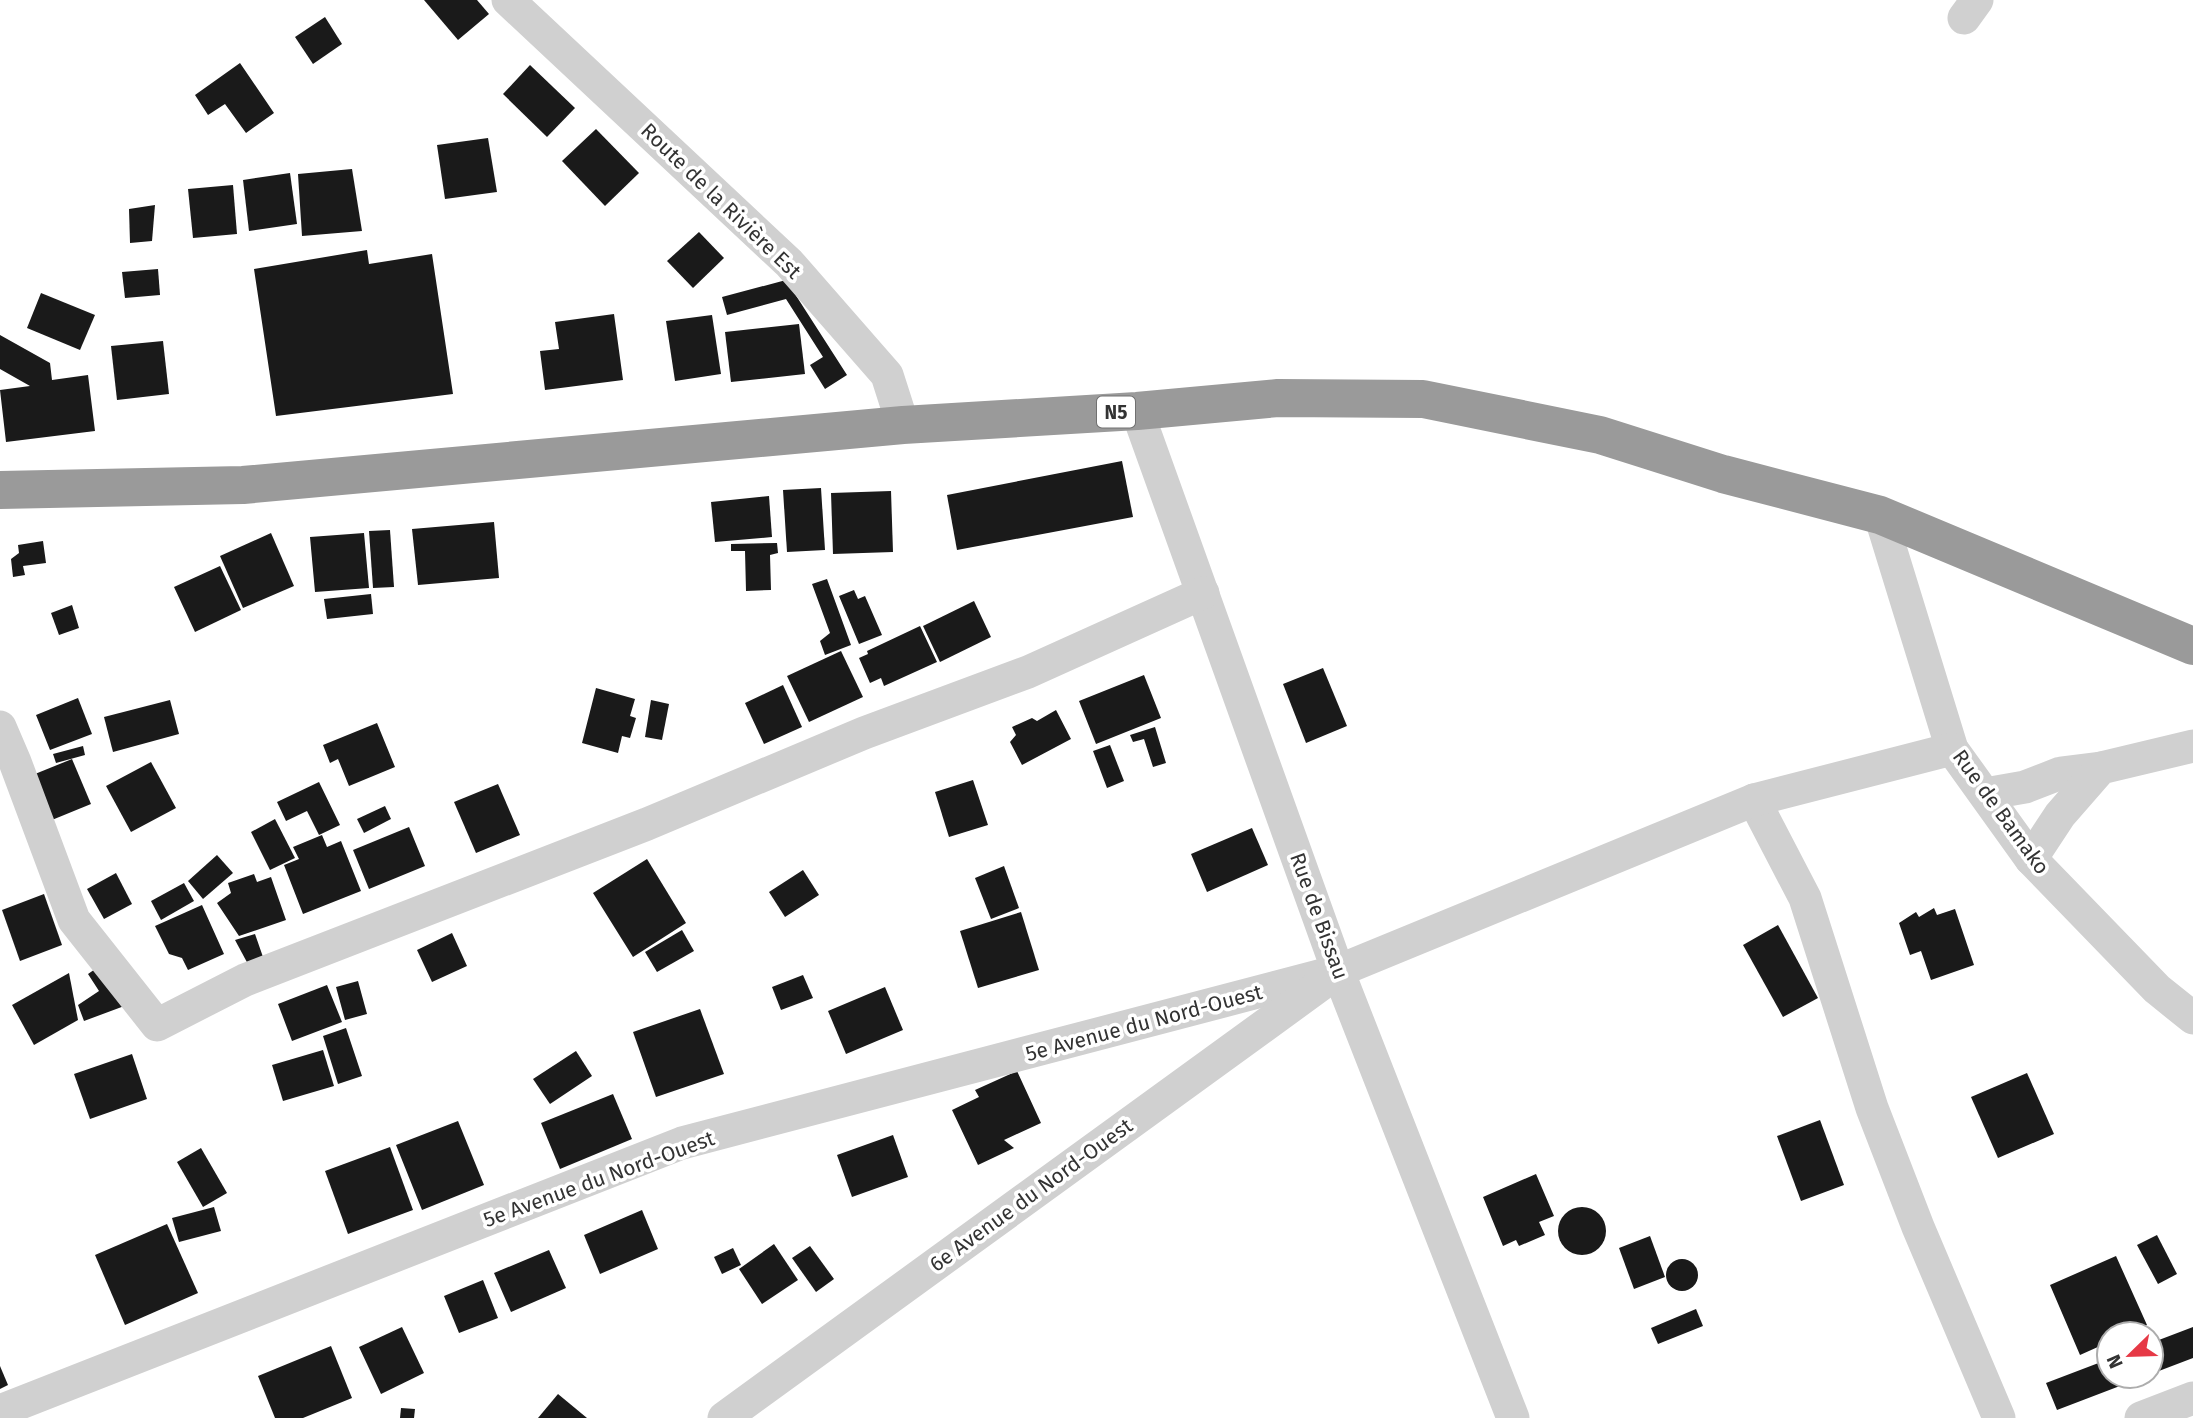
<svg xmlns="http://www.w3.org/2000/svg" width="2193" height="1418" font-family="'Fira Sans',sans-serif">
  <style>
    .building { fill: #1a1a1a }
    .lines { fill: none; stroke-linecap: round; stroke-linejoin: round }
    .street { stroke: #d0d0d0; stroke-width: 33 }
    .highway { stroke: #9a9a9a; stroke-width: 38 }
    .labels { text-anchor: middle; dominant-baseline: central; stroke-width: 7; stroke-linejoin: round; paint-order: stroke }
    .shield { fill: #fff; stroke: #707070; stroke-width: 2 }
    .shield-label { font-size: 19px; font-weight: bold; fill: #333 }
    .street-label { font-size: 21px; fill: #333; stroke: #fff }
  </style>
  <rect width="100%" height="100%" fill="#fff"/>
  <!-- building -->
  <g class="building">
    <path d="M424,0h53l12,14 -31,26z"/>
    <path d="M325,17l17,27 -29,20 -18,-27z"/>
    <path d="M240,63l34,50 -28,20 -21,-29 -17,11 -13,-20z"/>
    <path d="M530,65l45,43 -28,29 -44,-43z"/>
    <path d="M596,129l43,44 -34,33 -43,-45z"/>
    <path d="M488,138l9,54 -52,7 -8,-54z"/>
    <path d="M352,169l10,62 -60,5 -4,-62z"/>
    <path d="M290,173l7,51 -48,7 -6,-51z"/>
    <path d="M233,185l4,49 -44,4 -5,-49z"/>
    <path d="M155,205l-3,36 -22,2 -1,-34z"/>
    <path d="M699,232l25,26 -31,30 -26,-27z"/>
    <path d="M367,250l2,14 63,-10 21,140 -177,22 -22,-147z"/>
    <path d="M158,269l2,26 -35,3 -3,-26z"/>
    <path d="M786,280l61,95 -22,14 -15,-24 13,-8 -37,-58 -59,16 -5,-18z"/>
    <path d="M41,293l54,22 -15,35 -53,-22z"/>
    <path d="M614,314l9,66 -78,10 -5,-39 19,-2 -4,-27z"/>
    <path d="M712,315l9,59 -46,7 -9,-60z"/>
    <path d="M799,324l6,50 -74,8 -6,-50z"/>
    <path d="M0,335l50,28 2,17 36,-5 7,56 -89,11 -6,-52 30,-4 -30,-17z"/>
    <path d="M163,341l6,53 -52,6 -6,-54z"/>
    <path d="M1122,461l11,56 -176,33 -10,-55z"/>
    <path d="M821,488l4,62 -38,2 -4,-62z"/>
    <path d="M891,491l2,61 -60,2 -2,-61z"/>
    <path d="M769,496l3,41 -57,5 -4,-40z"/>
    <path d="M494,522l5,56 -81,7 -6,-56z"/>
    <path d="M390,530l4,57 -21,1 -4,-57z"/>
    <path d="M271,533l23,53 -51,22 -23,-52z"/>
    <path d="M364,533l5,55 -54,4 -5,-55z"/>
    <path d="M43,541l3,22 -23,3 2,9 -12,2 -2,-18 8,-6 -1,-8z"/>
    <path d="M777,543l1,10 -8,2 1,35 -25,1 -1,-40h-14v-7z"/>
    <path d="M220,566l21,44 -46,22 -21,-45z"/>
    <path d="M827,579l24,66 -26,10 -5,-14 10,-8 -18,-49z"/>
    <path d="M854,590l4,9 7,-3 17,39 -23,9 -20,-48z"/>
    <path d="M371,594l2,20 -46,5 -3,-20z"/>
    <path d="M974,601l17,36 -51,25 -17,-36z"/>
    <path d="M72,605l7,23 -20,7 -8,-22z"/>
    <path d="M920,626l17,36 -53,24 -3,-8 -11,5 -11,-25 9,-4 -1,-3z"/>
    <path d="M841,651l22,46 -54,25 -22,-46z"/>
    <path d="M1323,668l24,58 -41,17 -23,-59z"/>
    <path d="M1144,675l17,43 -65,26 -17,-43z"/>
    <path d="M783,685l19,42 -38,17 -19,-41z"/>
    <path d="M596,688l39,11 -5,17 6,2 -6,20 -8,-2 -4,17 -36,-10z"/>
    <path d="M78,698l14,36 -42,16 -14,-35z"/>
    <path d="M170,700l9,34 -66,18 -9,-35z"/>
    <path d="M651,700l18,4 -7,36 -17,-3z"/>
    <path d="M1056,710l15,29 -49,26 -12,-23 6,-7 -4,-8 20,-9 5,3z"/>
    <path d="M377,723l18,44 -46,19 -11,-27 -8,4 -7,-18z"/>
    <path d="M1155,727l11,36 -13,4 -9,-28 -11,3 -3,-7z"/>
    <path d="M1110,745l14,36 -17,7 -14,-37z"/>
    <path d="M83,746l2,9 -29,8 -3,-9z"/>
    <path d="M72,759l19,45 -44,18 -12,-48z"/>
    <path d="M151,762l25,46 -45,24 -25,-46z"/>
    <path d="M973,780l15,45 -39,12 -14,-45z"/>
    <path d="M319,782l21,43 -21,10 -12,-24 -21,10 -9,-19z"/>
    <path d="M498,784l22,51 -44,18 -22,-51z"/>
    <path d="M385,806l6,13 -27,14 -7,-14z"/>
    <path d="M275,819l20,39 -25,12 -19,-38z"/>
    <path d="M409,827l16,39 -56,23 -16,-39z"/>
    <path d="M1252,828l16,37 -61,27 -16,-38z"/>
    <path d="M322,835l5,12 14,-6 20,50 -58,23 -19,-49 15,-6 -6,-12z"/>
    <path d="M217,855l16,18 -30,26 -15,-18z"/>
    <path d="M647,859l39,64 -53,34 -40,-64z"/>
    <path d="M1004,866l15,42 -28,11 -16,-41z"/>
    <path d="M803,870l16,25 -34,22 -16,-25z"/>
    <path d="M116,873l16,31 -28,15 -17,-30z"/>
    <path d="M254,874l3,8 14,-5 15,43 -47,16 -22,-33 14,-10 -3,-10z"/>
    <path d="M184,883l10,18 -33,19 -10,-19z"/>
    <path d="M44,894l18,51 -42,16 -18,-51z"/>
    <path d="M202,905l22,49 -36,16 -6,-12 -13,-4 -14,-28z"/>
    <path d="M1934,908l3,7 18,-6 19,56 -43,15 -10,-29 -11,4 -11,-32 17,-11 3,5z"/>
    <path d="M1021,912l18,58 -61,18 -18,-57z"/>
    <path d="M1778,925l40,73 -35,19 -40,-72z"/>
    <path d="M682,930l12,21 -37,21 -12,-20z"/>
    <path d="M452,933l15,33 -35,16 -15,-32z"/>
    <path d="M255,934l8,23 -14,9 -14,-26z"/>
    <path d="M101,965l26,40 -43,16 -6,-16 21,-14 -11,-17z"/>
    <path d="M69,973l9,47 -44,25 -22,-40z"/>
    <path d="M803,975l10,23 -32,12 -9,-23z"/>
    <path d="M358,981l9,33 -22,6 -9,-33z"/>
    <path d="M327,985l15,37 -50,19 -14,-37z"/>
    <path d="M885,987l18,43 -57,24 -18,-43z"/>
    <path d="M700,1009l24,65 -68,23 -23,-65z"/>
    <path d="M346,1028l16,48 -24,8 -15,-48z"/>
    <path d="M323,1050l11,36 -51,15 -11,-36z"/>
    <path d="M576,1051l16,25 -42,28 -17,-25z"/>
    <path d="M132,1054l15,45 -57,20 -16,-45z"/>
    <path d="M1017,1071l24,52 -37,17 10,8 -36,17 -26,-55 27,-13 -4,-7z"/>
    <path d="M2027,1073l27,61 -56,24 -27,-61z"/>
    <path d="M613,1094l19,45 -72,30 -19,-46z"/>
    <path d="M1820,1120l24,65 -43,16 -24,-65z"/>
    <path d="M458,1121l26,64 -62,25 -26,-65z"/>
    <path d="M893,1135l15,42 -56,20 -15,-42z"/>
    <path d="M390,1147l23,63 -65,24 -23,-63z"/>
    <path d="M201,1148l26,45 -24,14 -26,-45z"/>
    <path d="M1536,1174l18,42 -15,6 6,13 -26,11 -3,-6 -13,6 -20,-49z"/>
    <circle cx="1582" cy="1231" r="24"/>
    <path d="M214,1207l7,24 -42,11 -7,-24z"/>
    <path d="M642,1210l16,39 -58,25 -16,-39z"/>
    <path d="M167,1224l31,69 -73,32 -30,-70z"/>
    <path d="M2157,1235l20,39 -19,10 -21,-39z"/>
    <path d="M1650,1236l15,41 -31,12 -15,-41z"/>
    <path d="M774,1244l24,36 -36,24 -23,-35z"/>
    <path d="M810,1246l24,33 -18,13 -24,-34z"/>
    <path d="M733,1248l8,17 -19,9 -8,-17z"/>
    <path d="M549,1250l17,38 -55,24 -17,-39z"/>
    <path d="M2116,1256l31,69 -19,9h-19v8l-29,13 -30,-70z"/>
    <circle cx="1682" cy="1275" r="16"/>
    <path d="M483,1280l15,38 -39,15 -15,-37z"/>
    <path d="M1696,1309l7,17 -45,18 -7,-16z"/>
    <path d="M402,1327l22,46 -43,21 -22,-47z"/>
    <path d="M2193,1327v31l-42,16v-31z"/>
    <path d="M331,1346l21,52 -49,20h-28l-17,-42z"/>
    <path d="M2109,1359v17h37l-89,34 -11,-27z"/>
    <path d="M0,1366l8,19 -8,4z"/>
    <path d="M558,1394l29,24h-49z"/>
    <path d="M401,1408l14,1 -1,9h-14z"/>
  </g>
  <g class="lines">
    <!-- street -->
    <g class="street">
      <path d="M508,0l281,263 98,112 16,50"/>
      <path d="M1964,18l13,-18"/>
      <path d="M1137,411l201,560 175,447"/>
      <path d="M1880,515l72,234 79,110 126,130 36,29"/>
      <path d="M0,727l15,35 59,158 83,105 88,-45 402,-156 217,-91 164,-61 175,-79"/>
      <path d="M1985,794l40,-7 36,-14 40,-5"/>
      <path d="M1754,800l51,98 67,210 46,119 81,191"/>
      <path d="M2031,859l29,-44 41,-47 92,-22"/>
      <path d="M0,1411l682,-268 656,-172 416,-171 198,-51"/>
      <path d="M724,1418l599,-435"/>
      <path d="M2141,1418l52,-20"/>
    </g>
    <!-- highway -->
    <path class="highway" d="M0,490l243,-5 660,-60 234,-14 141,-13 145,1 177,36 123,39 157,41 313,131"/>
  </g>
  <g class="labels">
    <!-- shield labels -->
    <rect class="shield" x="1097" y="396.5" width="38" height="31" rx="5"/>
    <g class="shield-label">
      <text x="1116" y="412">N5</text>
    </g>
    <!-- street labels -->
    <g class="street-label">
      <text transform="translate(721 201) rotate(44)">Route de la Rivière Est</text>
      <text transform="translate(2001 812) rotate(54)">Rue de Bamako</text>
      <text transform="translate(1319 916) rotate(70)">Rue de Bissau</text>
      <text transform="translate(1144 1023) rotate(-15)">5e Avenue du Nord-Ouest</text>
      <text transform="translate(599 1179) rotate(-20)">5e Avenue du Nord-Ouest</text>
      <text transform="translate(1031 1195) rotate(-36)">6e Avenue du Nord-Ouest</text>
    </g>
  </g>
  <!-- north arrow -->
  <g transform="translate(2130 1355) rotate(247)"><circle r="33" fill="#ffffff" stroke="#adadad" stroke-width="2"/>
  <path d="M0-5L12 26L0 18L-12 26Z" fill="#e63946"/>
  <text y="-10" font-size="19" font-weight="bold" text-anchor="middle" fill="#333333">N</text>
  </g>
</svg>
